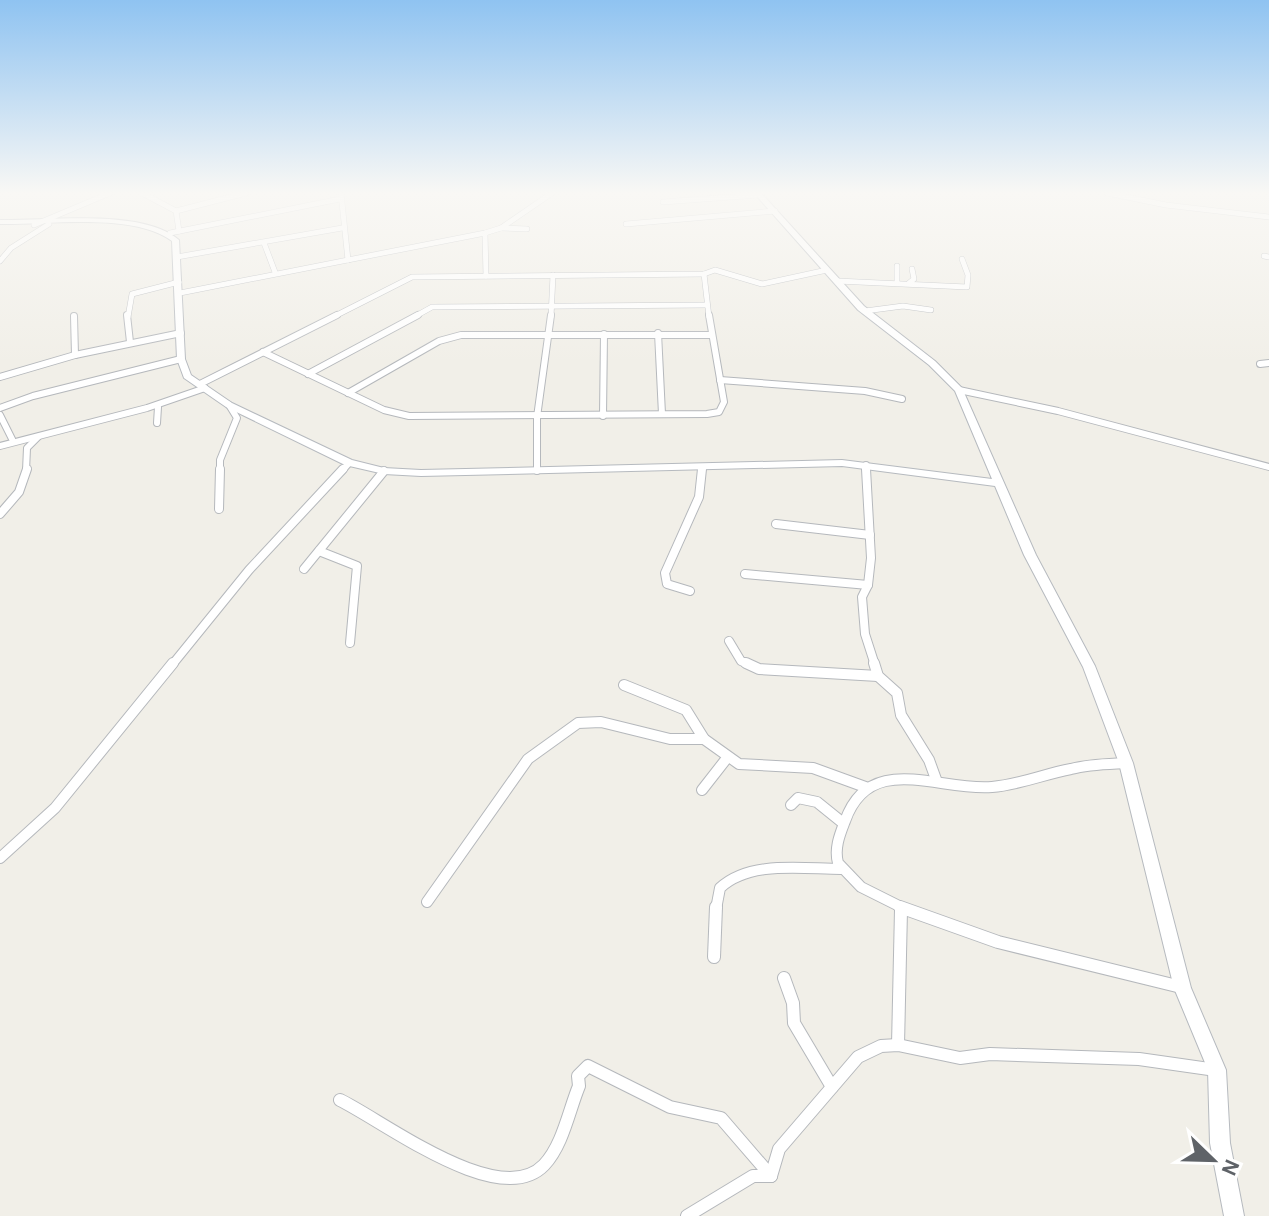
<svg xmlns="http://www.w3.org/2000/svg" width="1269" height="1216" font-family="'Alegreya Sans',sans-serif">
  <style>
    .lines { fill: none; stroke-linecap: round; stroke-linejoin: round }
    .street-far4-casing { stroke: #b5b8bc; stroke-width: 6 }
    .street-far3-casing { stroke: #b5b8bc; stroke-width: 8 }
    .street-far2-casing { stroke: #b5b8bc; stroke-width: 10 }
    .street-far1-casing { stroke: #b5b8bc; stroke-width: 12 }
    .street-casing { stroke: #b5b8bc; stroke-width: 14 }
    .secondary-casing { stroke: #b6babf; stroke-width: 2 }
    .street-far4 { stroke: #fff; stroke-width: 5 }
    .street-far3 { stroke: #fff; stroke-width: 6 }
    .street-far2 { stroke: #fff; stroke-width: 8 }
    .street-far1 { stroke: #fff; stroke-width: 10 }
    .street { stroke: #fff; stroke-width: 12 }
    .secondary { fill: #fff; fill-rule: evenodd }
  </style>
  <rect width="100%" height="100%" fill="#f1efe8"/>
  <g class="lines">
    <defs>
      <g id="street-far4">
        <path d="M142,193l34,18 3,20"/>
        <path d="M341,193l7,67"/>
        <path d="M1107,193l59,12 103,12"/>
        <path d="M663,202l95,-7"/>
        <path d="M176,211l70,-18"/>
        <path d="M626,224l149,-13"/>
        <path d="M34,225l76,-32"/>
        <path d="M501,228l26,1"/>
        <path d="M170,233l170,-34"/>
        <path d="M485,233l1,43"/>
        <path d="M264,243l11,29"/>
        <path d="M1264,256l5,1"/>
        <path d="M177,257l165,-29"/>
        <path d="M0,261l11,-13 38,-24"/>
        <path d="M897,266v16"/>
        <path d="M704,274l5,43"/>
        <path d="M837,281l130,6 1,-12 -6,-16"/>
        <path d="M909,283l5,-4 -2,-10"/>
        <path d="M180,293l305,-60 16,-5 51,-35"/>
        <path d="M865,311l38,-5 28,4"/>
        <path d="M128,317l4,-23 47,-12"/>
        <path d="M333,317l79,-40 292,-3 11,-4 47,14 65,-14"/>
        <path d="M414,317l18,-10 275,-2"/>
        <path d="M551,317l2,-42"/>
      </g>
      <g id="street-far3">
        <path d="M127,315l3,27"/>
        <path d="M74,316l1,39"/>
        <path d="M658,333l4,81"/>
        <path d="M263,352l121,58 25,6 298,-2 12,-2 5,-10 -15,-87"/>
        <path d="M1260,364l9,-1"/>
        <path d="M308,374l110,-59"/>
        <path d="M0,377l75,-22 106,-22"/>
        <path d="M720,380l145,11 37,8"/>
        <path d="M200,384l137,-69"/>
        <path d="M959,390l99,21 211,56"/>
        <path d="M348,393l91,-52 22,-6h250"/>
        <path d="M0,408l33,-12 148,-37"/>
        <path d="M0,415l12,24"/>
        <path d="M603,416l1,-82"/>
        <path d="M157,423l1,-16"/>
        <path d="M0,446l147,-38 58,-20"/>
        <path d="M866,465v6"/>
        <path d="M26,471l1,-23 11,-11"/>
        <path d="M220,471v-11l17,-42 -8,-13"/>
        <path d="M342,471l7,-8"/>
        <path d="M537,471v-54l14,-102"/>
      </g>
      <g id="street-far2">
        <path d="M866,469l5,89 -3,27 -6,12 3,37 10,31"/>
        <path d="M219,509l1,-40"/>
        <path d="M0,514l19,-22 8,-23"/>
        <path d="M776,524l94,11"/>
        <path d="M319,551l38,15 -7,77"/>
        <path d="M304,569l80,-98"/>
        <path d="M745,574l123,11"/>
        <path d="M690,591l-23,-7 -2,-11 34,-76 3,-28"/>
        <path d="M729,641l12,20 9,4"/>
        <path d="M172,665l77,-95 94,-101"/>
      </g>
      <g id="street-far1">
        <path d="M746,663l13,6 119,7"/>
        <path d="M874,663l4,13 19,17 4,22 28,45 8,22"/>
        <path d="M624,685l62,25 18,29 35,25 74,4 55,20"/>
        <path d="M702,790l25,-32"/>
        <path d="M791,805l7,-7 19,4 26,21"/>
        <path d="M0,858l55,-50 118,-145"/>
        <path d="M427,902l101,-143 50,-36 23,-1 69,17h34"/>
        <path d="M716,909l4,-21c30,-28 83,-19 121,-19"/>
        <path d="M905,909l-44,-22 -23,-24c-4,-15 2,-29 7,-42 25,-71 95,-29 147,-34 27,-2 52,-13 79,-18 18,-5 36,-5 55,-6"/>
      </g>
      <g id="street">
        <path d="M900,907l98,35 183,45"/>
        <path d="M714,957l2,-50"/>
        <path d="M784,978l9,25 1,20 38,64"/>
        <path d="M898,1045l3,-135"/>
        <path d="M340,1100c45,22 160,111 204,65 19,-20 25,-55 35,-79l-1,-10 10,-10 82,41 51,11 50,58"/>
        <path d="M771,1176l8,-27 79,-92 23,-11 17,-1 62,13 30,-4 149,5 77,11"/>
        <path d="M687,1216l66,-40h18"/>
      </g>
      <path id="secondary" d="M754,193h7l103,113 71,55 27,27 74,167 59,111 38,97 58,225 35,82 4,73 14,73h-20l-14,-73 -2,-73 -34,-82 -55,-225 -36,-96 -59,-112 -29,-69 -153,-20 -421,10 -37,-2 -39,-9 -119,-58 -42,-29 -7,-19 -5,-118c-39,-29 -124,-16 -172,-17v-4c48,1 142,-12 179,20l6,119 6,16 41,28 120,57 32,8 37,2 421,-10 150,19 -37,-88 -26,-26 -71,-55z"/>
    </defs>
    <!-- street-far4 casing -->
    <use href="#street-far4" class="street-far4-casing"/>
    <!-- street-far3 casing -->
    <use href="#street-far3" class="street-far3-casing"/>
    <!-- street-far2 casing -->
    <use href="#street-far2" class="street-far2-casing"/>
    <!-- street-far1 casing -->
    <use href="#street-far1" class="street-far1-casing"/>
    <!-- street casing -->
    <use href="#street" class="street-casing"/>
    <!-- secondary casing -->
    <use href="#secondary" class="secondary-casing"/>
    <!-- street-far4 -->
    <use href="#street-far4" class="street-far4"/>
    <!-- street-far3 -->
    <use href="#street-far3" class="street-far3"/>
    <!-- street-far2 -->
    <use href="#street-far2" class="street-far2"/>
    <!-- street-far1 -->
    <use href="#street-far1" class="street-far1"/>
    <!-- street -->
    <use href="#street" class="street"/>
    <!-- secondary -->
    <use href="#secondary" class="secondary"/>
  </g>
  <!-- sky -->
  <linearGradient id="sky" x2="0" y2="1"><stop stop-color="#8fc3f1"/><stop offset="0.53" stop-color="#f9f8f5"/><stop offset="1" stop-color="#f9f8f5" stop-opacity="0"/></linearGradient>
  <rect width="1269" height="364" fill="url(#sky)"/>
  <!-- north arrow -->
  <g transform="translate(1213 1160) rotate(113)" stroke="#ffffff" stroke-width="6" paint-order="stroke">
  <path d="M0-6L14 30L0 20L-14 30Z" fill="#5f6368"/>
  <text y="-12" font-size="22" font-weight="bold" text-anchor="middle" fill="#5f6368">N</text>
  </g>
</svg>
